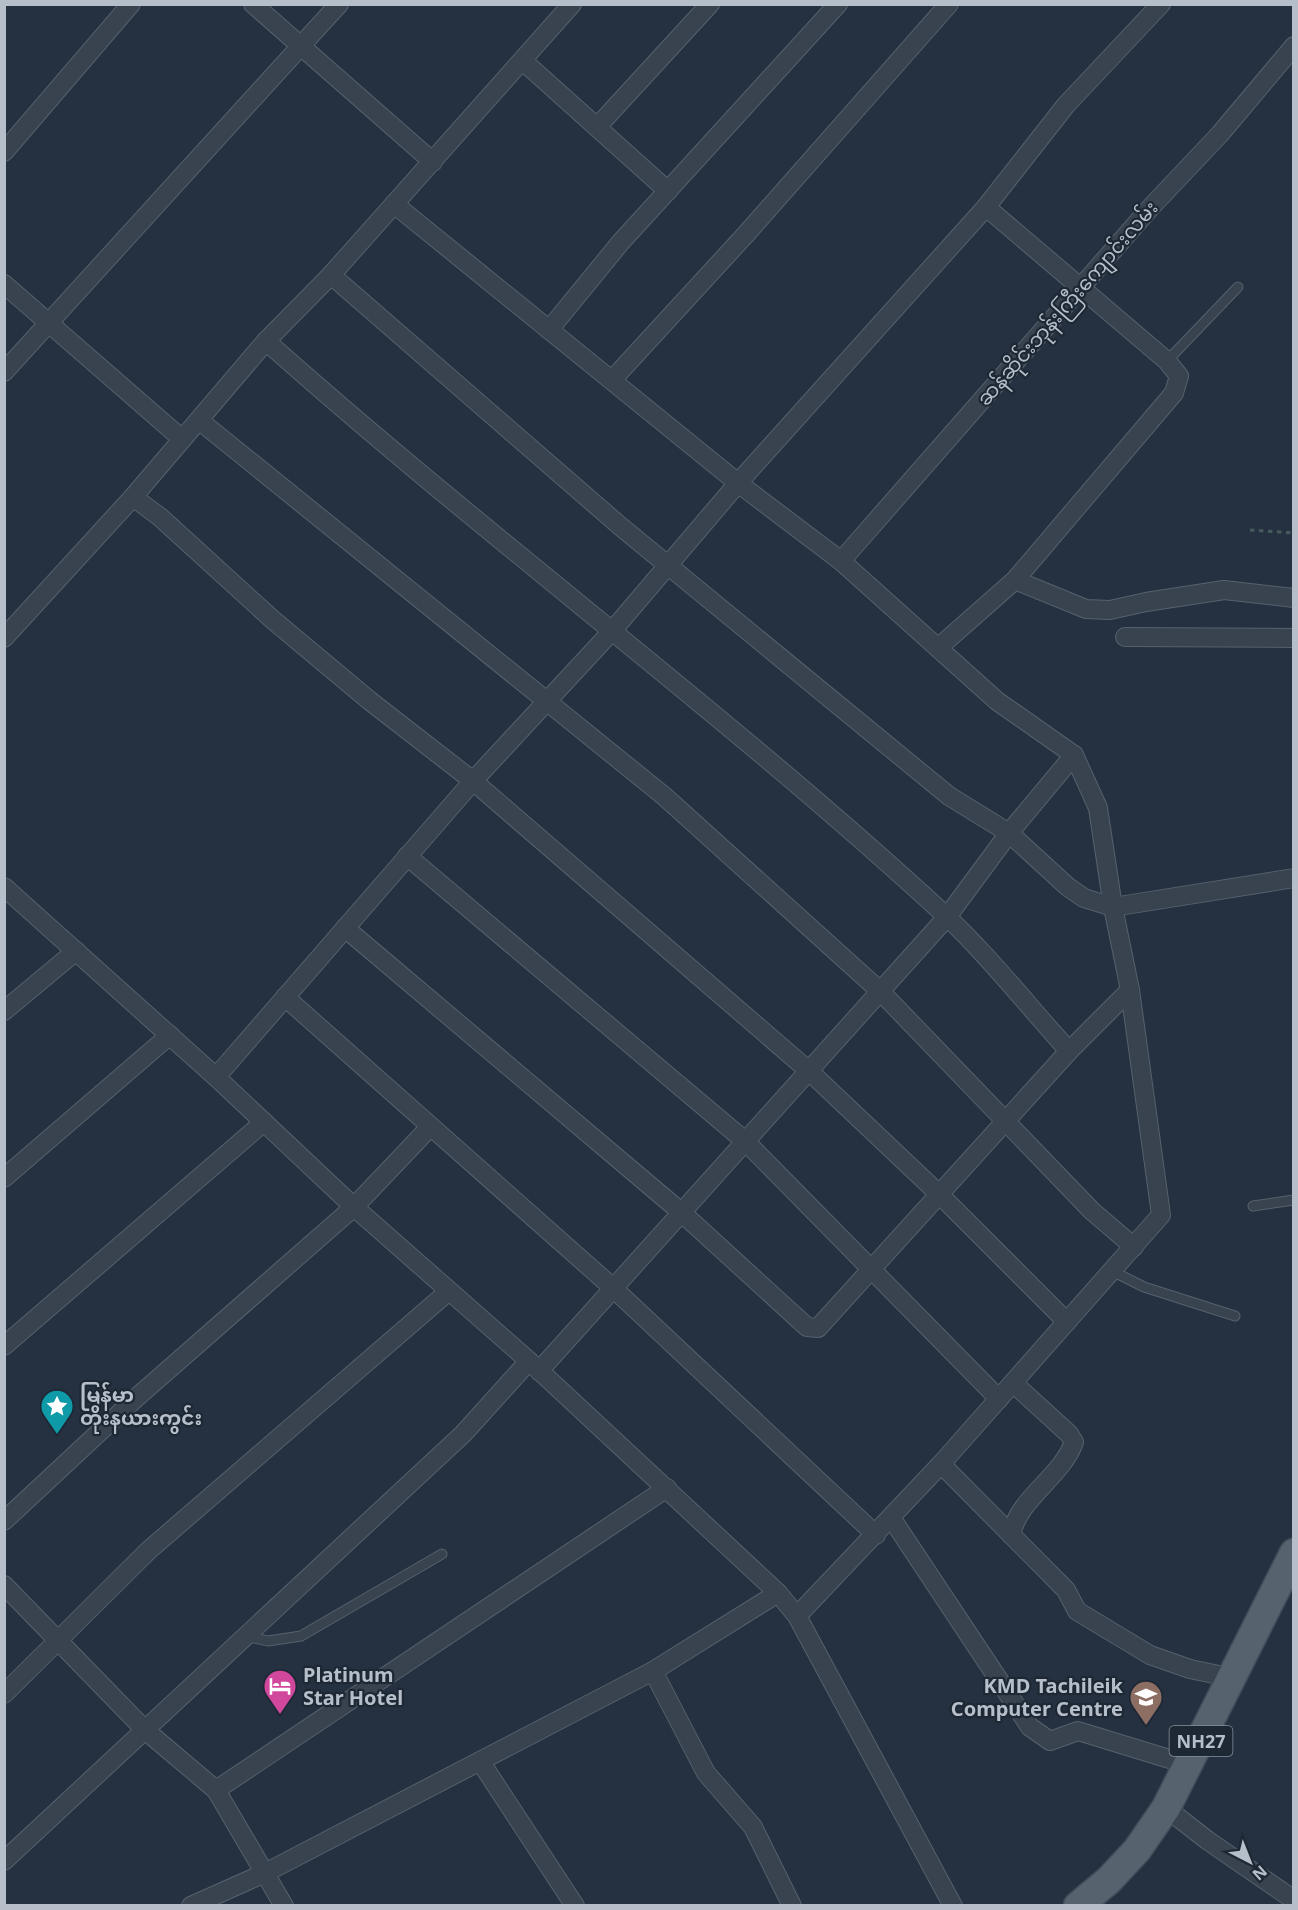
<svg xmlns="http://www.w3.org/2000/svg" width="1298" height="1910" font-family="'Noto Sans','Noto Sans Myanmar',sans-serif">
  <style>
    .lines { fill: none; stroke-linecap: round; stroke-linejoin: round }
    .lane-casing { stroke: #57616d; stroke-width: 11 }
    .street-casing { stroke: #57616d; stroke-width: 20 }
    .primary-casing { stroke: #434c59; stroke-width: 31 }
    .path { stroke: #455b5e; stroke-width: 3; stroke-dasharray: 4.5 4.5; stroke-linecap: butt }
    .lane { stroke: #394350; stroke-width: 9 }
    .street { stroke: #394350; stroke-width: 18 }
    .primary { stroke: #57626f; stroke-width: 28 }
    .labels { text-anchor: middle; dominant-baseline: central; stroke-width: 4.5; stroke-linejoin: round; paint-order: stroke }
    .shield { fill: #1e2835; stroke: #88919d; stroke-width: 1.5 }
    .shield-label { font-size: 18px; font-weight: bold; fill: #b6beca }
    .street-label { font-size: 20px; fill: #b6beca; stroke: #1e2835 }
    .poi-label { font-size: 20px; font-weight: bold; fill: #b6beca; stroke: #1e2835; text-anchor: start }
  </style>
  <rect width="100%" height="100%" fill="#253140"/>
  <g class="lines">
    <defs>
      <g id="lane">
        <path d="M1167,361l71,-74"/>
        <path d="M1253,1206l41,-6"/>
        <path d="M1112,1271l32,16 91,29"/>
        <path d="M246,1636l22,5 33,-5 141,-82"/>
      </g>
      <g id="street">
        <path d="M253,4l180,158"/>
        <path d="M523,61l145,130"/>
        <path d="M597,127l113,-123"/>
        <path d="M4,152l127,-148"/>
        <path d="M394,204l344,279 103,78 156,140 77,54 24,53 15,99 17,83 31,225 -220,249 -144,152"/>
        <path d="M331,275l289,251 329,270 60,37 59,54 16,11 29,9 181,-29"/>
        <path d="M4,284l178,155"/>
        <path d="M549,330l71,-87 218,-239"/>
        <path d="M266,341c221,197 461,373 679,574 43,40 84,92 124,136l61,-61"/>
        <path d="M4,372l335,-368"/>
        <path d="M612,380l135,-147 202,-229"/>
        <path d="M200,421l464,375 216,195 212,220 42,36"/>
        <path d="M133,497l27,20 113,103 97,81 103,80 336,290 131,124 127,127"/>
        <path d="M841,561l310,-354 69,-73 74,-88"/>
        <path d="M1015,580l71,29 24,1 36,-8 78,-12 70,8"/>
        <path d="M1125,637l169,1"/>
        <path d="M4,638l129,-141 133,-156 65,-66 241,-271"/>
        <path d="M939,647l76,-67 159,-187 5,-17 -12,-15 -181,-154"/>
        <path d="M407,856l338,285 254,258"/>
        <path d="M4,887l212,190 138,130 175,154 249,232 19,23 156,290"/>
        <path d="M345,928l336,284 126,115 11,1 251,-277"/>
        <path d="M285,997l327,290 264,248"/>
        <path d="M4,1011l72,-60"/>
        <path d="M216,1077l257,-296 139,-150 126,-148 248,-276 80,-102 95,-101"/>
        <path d="M4,1178l166,-143"/>
        <path d="M4,1346l260,-224"/>
        <path d="M539,1371l408,-454 62,-84 65,-78"/>
        <path d="M941,1464l125,126 11,21 73,44 40,14 43,9"/>
        <path d="M892,1519l138,208 20,14 28,-10 111,34"/>
        <path d="M4,1521l132,-123 218,-191 76,-80"/>
        <path d="M1011,1535c8,-38 50,-57 63,-93l-5,-8 -56,-51"/>
        <path d="M4,1585l141,145 71,60 68,116"/>
        <path d="M653,1671l53,102 47,54 39,79"/>
        <path d="M4,1694l145,-144 300,-259"/>
        <path d="M480,1761l95,145"/>
        <path d="M216,1790l451,-302"/>
        <path d="M1166,1808l41,32 87,60"/>
        <path d="M4,1861l459,-427 66,-73"/>
        <path d="M191,1906l74,-33 388,-202 125,-78"/>
      </g>
      <path id="primary" d="M1078,1906l31,-26 28,-30 29,-42 128,-255"/>
    </defs>
    <!-- lane casing -->
    <use href="#lane" class="lane-casing"/>
    <!-- street casing -->
    <use href="#street" class="street-casing"/>
    <!-- primary casing -->
    <use href="#primary" class="primary-casing"/>
    <!-- path -->
    <path class="path" d="M1250,530l44,3"/>
    <!-- lane -->
    <use href="#lane" class="lane"/>
    <!-- street -->
    <use href="#street" class="street"/>
    <!-- primary -->
    <use href="#primary" class="primary"/>
  </g>
  <!-- icons -->
  <defs>
    <symbol id="sight-pin" viewBox="-11 -11 22 30"><path d="M0 17L-7.5 6A9.5 9.5 0 1 1 7.5 6Z" fill="#0f9aa8" stroke="#1e2835"/><path d="M0-6L1.8-2.2L6-1.7L2.9 1.2L3.7 5.4L0 3.3L-3.7 5.4L-2.9 1.2L-6-1.7L-1.8-2.2Z" fill="#fff"/></symbol>
    <symbol id="hotel-pin" viewBox="-11 -11 22 30"><path d="M0 17L-7.5 6A9.5 9.5 0 1 1 7.5 6Z" fill="#d1479c" stroke="#1e2835"/><path d="M-6-4.5h1.5V1H6V5H4.5V3h-9V5H-6ZM-4 0a1.8 1.8 0 1 1 3.6 0ZM.5 0V-2.5h3Q6-2.5 6 0Z" fill="#fff"/></symbol>
    <symbol id="school-pin" viewBox="-11 -11 22 30"><path d="M0 17L-7.5 6A9.5 9.5 0 1 1 7.5 6Z" fill="#8d6e63" stroke="#1e2835"/><path d="M0-5L7-2L0 1L-7-2ZM-4 1L0 2.5L4 1V4Q0 6-4 4Z" fill="#fff"/></symbol>
  </defs>
  <g fill-rule="evenodd">
    <use href="#sight-pin" x="38" y="1387" width="38" height="52"/>
    <use href="#hotel-pin" x="261" y="1667" width="38" height="52"/>
    <use href="#school-pin" x="1127" y="1678" width="38" height="52"/>
  </g>
  <g class="labels">
    <!-- shield labels -->
    <rect class="shield" x="1169.5" y="1726" width="63" height="30" rx="4.5"/>
    <g class="shield-label">
      <text x="1201" y="1741">NH27</text>
    </g>
    <!-- street labels -->
    <g class="street-label">
      <text transform="translate(1067 303) rotate(-49)">ဆန်ဆိုင်းဘုန်းကြီးကျောင်းလမ်း</text>
    </g>
    <!-- poi labels -->
    <g class="poi-label">
      <text x="80" y="1394">မြန်မာ<tspan x="80" dy="23">တိုးနယားကွင်း</tspan></text>
      <text x="303" y="1674">Platinum<tspan x="303" dy="23">Star Hotel</tspan></text>
      <text x="1123" y="1685" text-anchor="end">KMD Tachileik<tspan x="1123" dy="23">Computer Centre</tspan></text>
    </g>
  </g>
  <!-- border -->
  <rect width="1298" height="1910" fill="none" stroke="#b6beca" stroke-width="12"/>
  <!-- north arrow -->
  <g transform="translate(1250 1862) rotate(138)" stroke="#1e2835" stroke-width="4.5" paint-order="stroke">
  <path d="M0-4.5L10 22L0 15L-10 22Z" fill="#b6beca"/>
  <text y="-9" font-size="16" font-weight="bold" text-anchor="middle" fill="#b6beca">N</text>
  </g>
</svg>
